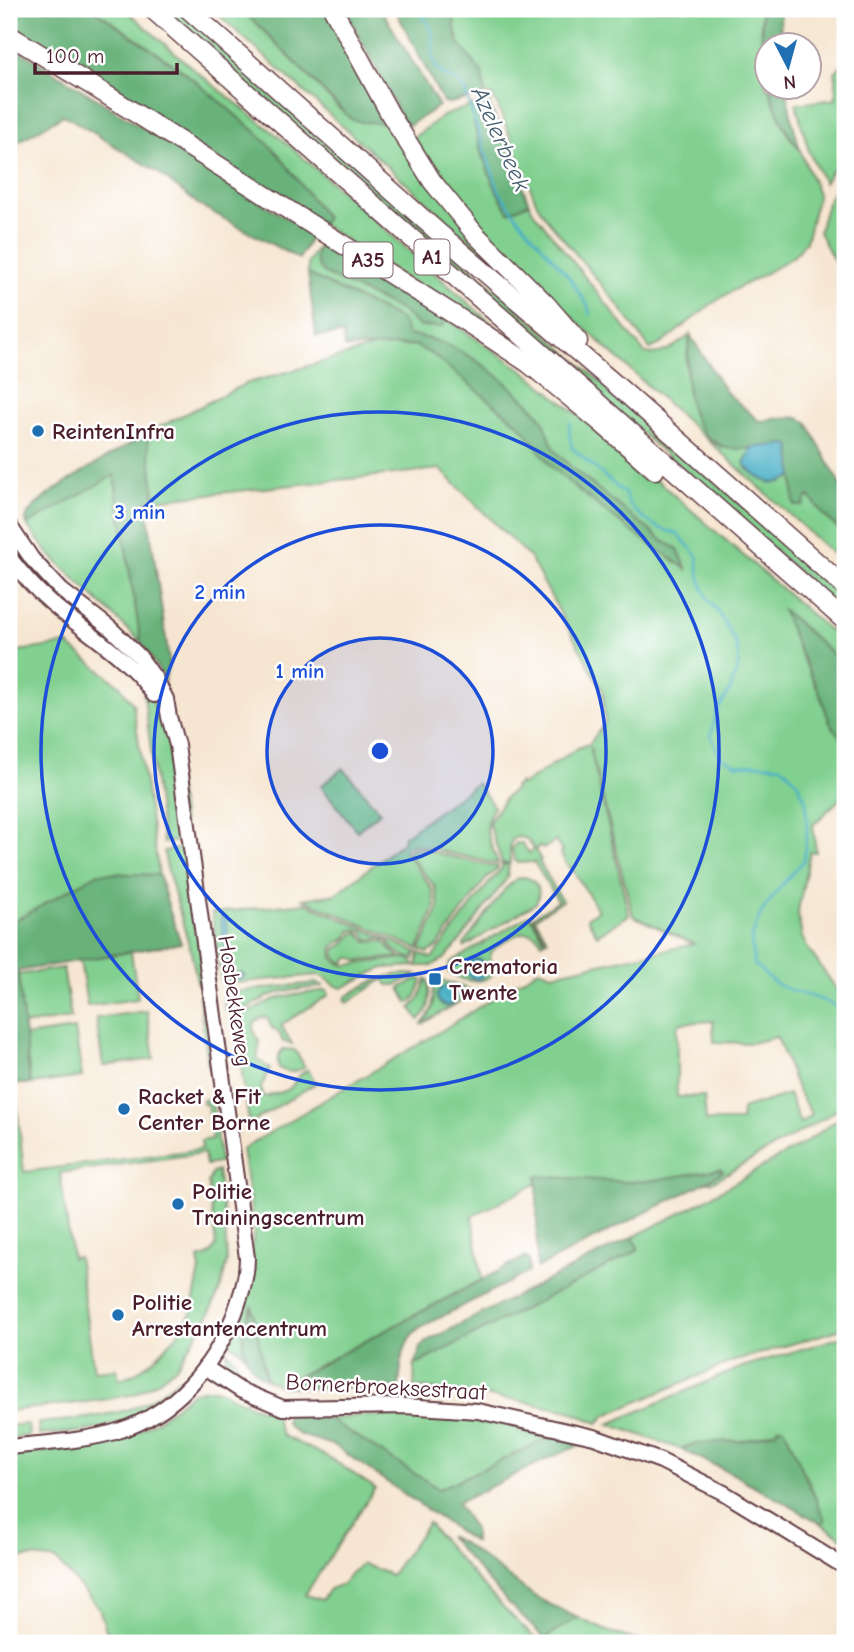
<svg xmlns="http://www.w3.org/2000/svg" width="854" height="1652" font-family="'Comic Neue',sans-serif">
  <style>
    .green { fill: #81d090; stroke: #66785e; stroke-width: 2; fill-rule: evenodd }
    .forest { fill: #68b27a; stroke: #596852; stroke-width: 2 }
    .water { fill: #46afc5; stroke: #486778; stroke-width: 2 }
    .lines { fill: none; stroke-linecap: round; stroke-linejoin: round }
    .stream { stroke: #46afc5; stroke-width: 2.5 }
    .major-casing { stroke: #643d44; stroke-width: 18 }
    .highway-casing { stroke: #643d44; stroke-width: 21 }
    .major { stroke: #fff; stroke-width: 14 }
    .highway { stroke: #fff; stroke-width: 18 }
    .ring { fill: none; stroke: #1d4ed8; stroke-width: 3.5 }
    .poi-dot { fill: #1f6fb2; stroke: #fff; stroke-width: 2.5 }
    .labels { text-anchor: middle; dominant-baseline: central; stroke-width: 5; stroke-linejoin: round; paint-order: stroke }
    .shield { fill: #fff; stroke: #80626b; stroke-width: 2 }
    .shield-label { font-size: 21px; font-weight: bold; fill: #4a1f2b }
    .poi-label { font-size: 23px; font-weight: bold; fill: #4a1f2b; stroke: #fff; text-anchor: start }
    .street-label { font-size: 23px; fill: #4a1f2b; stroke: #fff }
    .water-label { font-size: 24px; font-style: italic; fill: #486070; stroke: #fff }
    .centre { fill: #1d4ed8; stroke: #fff; stroke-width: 3.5 }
    .ring-label { font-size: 21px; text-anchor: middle; font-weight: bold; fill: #1d4ed8; stroke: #fff; stroke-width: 5; stroke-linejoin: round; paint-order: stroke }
  </style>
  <rect width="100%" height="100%" fill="#fff"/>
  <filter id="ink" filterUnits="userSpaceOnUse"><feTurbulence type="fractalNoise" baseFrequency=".0143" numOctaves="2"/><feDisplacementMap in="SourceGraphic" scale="14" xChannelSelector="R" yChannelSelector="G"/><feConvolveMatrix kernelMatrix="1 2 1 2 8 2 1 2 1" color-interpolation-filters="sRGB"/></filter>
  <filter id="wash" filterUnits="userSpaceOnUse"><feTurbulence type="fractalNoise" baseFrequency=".00686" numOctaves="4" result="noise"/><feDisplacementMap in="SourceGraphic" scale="28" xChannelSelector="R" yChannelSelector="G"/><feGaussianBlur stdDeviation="1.57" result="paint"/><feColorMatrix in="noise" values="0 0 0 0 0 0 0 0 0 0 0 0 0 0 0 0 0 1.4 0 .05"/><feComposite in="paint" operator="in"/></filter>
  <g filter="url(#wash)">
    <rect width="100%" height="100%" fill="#f6e6d1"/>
    <!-- green -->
    <g class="green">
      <path d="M93,9h32l73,64 84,66 250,220 -211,-135 -42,-69 -22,-22 -74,-62z"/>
      <path d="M162,9h19l400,356 264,231v17z"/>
      <path d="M212,9h28l22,20 79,81 49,13 137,169z"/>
      <path d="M453,9h308v19l5,60h3l4,13 15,34 12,15 18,44 -12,48 -12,14 -26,16 -36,19 -22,14 -49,39 -11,5 -31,-43 -73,-88 -9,-14 -40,-100 -6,-9h-6l-1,-13 -25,-39 -4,-13z"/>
      <path d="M845,62v100l-14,10 -7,11 -15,-31 -13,-48 40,-5 -1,-27z"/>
      <path d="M470,106l12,50 27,55 20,-8 4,8 112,142c18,4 31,-8 45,-18 -1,9 -3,18 -4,27 0,29 7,76 39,86 9,2 19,0 28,-1l-7,12v9l32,15 15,-7 1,28 15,-8 16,20 20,19v30l-308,-280 -68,-72 -27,-33 -29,-42 30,-22z"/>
      <path d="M845,178v104l-26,-50c6,-22 8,-38 26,-54z"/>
      <path d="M317,248l-1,13 11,14 74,35 18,16 29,-6 75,50 113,92 209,182v21l-62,-54 13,33 24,50 10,29 15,20v51l-32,31 3,27h-6l-12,59 1,9 3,17 5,10 38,54v103l-22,15 -111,63h-6l16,-11 -74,10 -20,1 -91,-6 1,7 -66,33 10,64 -202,106 -14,-7 -14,-72c-8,17 -11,31 -6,49l-8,-8 -9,-4 7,-15 12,-46 6,-52 -12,-82 199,-118 98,-62 13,5 142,-30 -61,-28 -43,-169 39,168 -32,20 -10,-17 11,-8 -27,-43 -2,1 -9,-15 2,-2 -7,-10 -12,8 -3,-3 -5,4 6,10 -2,1 23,40 -27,17 13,22h-2l-14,-23 26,-16 -24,-39 -16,1 -4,-4 -2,-10 4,-6h6l7,10 5,-4 -7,-10c-22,-8 -16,11 -17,24h-8v2h7l-2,13 -51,68 -12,13 -13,7h-14l2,-13 -3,-1 -2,7 -10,-3 -10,-6 -7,-10 -5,-2 -14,2 -6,-9 -8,-1 -3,1 -7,9 -8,4 -4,5c0,10 3,15 14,16l59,-7 6,2 4,6 -31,2 -10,4 -32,16c-9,-1 -13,-11 -24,-13l-86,8 -11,-3 -9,-67 94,-10 124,55 3,-1 56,-74 13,-15 -1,-8 -12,-36 2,-5 14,-21 10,-9 -1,-2 6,-4v2h2l56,-37 11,-4 16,-21 -2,-32 -73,-133 -90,-89 -285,31 -8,-67 98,-49 129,-37 40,-2 18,9 89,72 30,40 21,19 59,46 55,36 -8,-18 -14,-7 -91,-73c-6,-7 -14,-13 -19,-20 -6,-12 -7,-23 -15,-35 -7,-9 -16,-15 -24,-23 -30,-27 -67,-53 -109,-56l-2,-11 -4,-5 -92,-45v-12zM713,1021l1,21 37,1 26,-6 21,54 14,24 -12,8 -11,-29 -47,15 -1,12h-35l-2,-25 -27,1v-69l4,-5z"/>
      <path d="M114,474l27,168 -93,-89 -21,-28z"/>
      <path d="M67,644l52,41 14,19 26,171 -60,-2 -90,51v-272z"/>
      <path d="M143,689c32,32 36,107 42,151l-22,3z"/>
      <path d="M343,768l37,44 -23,19 -36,-45z"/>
      <path d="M477,783l17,24c-14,22 -4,33 4,56h-7l-74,-18h-9l-4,5 28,39 3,19 -17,41 -115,-50 33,-5 67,-52 1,-6z"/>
      <path d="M186,848l19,137 -7,1 -7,-34 -25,-88 -2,-13z"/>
      <path d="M410,848h7l73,18h8l-1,3 -12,11 -48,67 -9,6 -8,-3 19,-42 -4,-21 -27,-34z"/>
      <path d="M524,877c13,3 18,14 12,26l-72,44v-3l41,-55 11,-10z"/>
      <path d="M529,915l16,26 -3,2c-8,-15 -20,-12 -33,-4 -6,4 -14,7 -18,14 -3,7 1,14 1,22 -13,11 -29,6 -43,-2l-1,-5 2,-5z"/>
      <path d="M358,932l9,10 17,-1 9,11 7,5 -41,4 -6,-3h-5l-4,5c-7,-2 -11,-7 -9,-14l9,-5 9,-10z"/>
      <path d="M131,952l7,47 -51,7 -7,-46z"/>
      <path d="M63,968l8,50 -49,7 -7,-50z"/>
      <path d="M400,974h18l-22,11h-8l-4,-6 -37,24 -2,-3 1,-3c17,-11 33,-20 54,-23z"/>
      <path d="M419,978l3,2c-3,9 -5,19 -14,23l-8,-15z"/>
      <path d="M434,978l37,12 6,1 -56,34c18,-19 10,-25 13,-47z"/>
      <path d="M426,979l2,1c2,16 4,29 -9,40l-8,-12 9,-11z"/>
      <path d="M315,983l9,3 -43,6 -12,4 -22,12 -22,3 -1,-13 8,-6z"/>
      <path d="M327,990l2,5 -48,30 11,19 -9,-2 -4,-9 -7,-5 -5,-10 -5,-1 -8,6 -1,7 7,13 -3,16 13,10 -9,18 2,9 4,1c7,-5 17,-3 23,-9 9,-9 4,-11 18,-18l8,13 -67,41 -15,-109 16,-3 18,-10 13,-5z"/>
      <path d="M206,994l12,94 -10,-24 -9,-69z"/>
      <path d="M147,1011l7,48 -51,7 -7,-48z"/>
      <path d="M75,1029l7,48 -51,7 -7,-48z"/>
      <path d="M9,1030l15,142 178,-23 -1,-8 11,-2 -5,-35h-4v-4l9,-2 8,65 -14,2 -2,-12 -144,20 12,85 6,-1 16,114 23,-2 2,10 15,-5 20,-15 21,-21 16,-25 9,-43 -2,-11c10,-2 14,-5 18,-14l-8,-63 4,-9 5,-2 8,50 2,40 -6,26 -13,30 -32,50 -19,15 -22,12 -33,6 -93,11z"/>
      <path d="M284,1049l11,1 10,17c-9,5 -16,7 -26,1 -3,-6 -1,-16 5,-19z"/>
      <path d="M845,1114v214l-114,34 -125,53 -8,8 -29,-12 -54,-11 -101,-13 1,-22 223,-115 -5,-13 59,-30 114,-65z"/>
      <path d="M845,1336v204l-23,-16 3,-4 -18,-42 -31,-47 -20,7 -15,3 -44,2 -17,6 -71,-25 133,-57z"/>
      <path d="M226,1351l7,6 17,27 14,13c-22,-12 -40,-17 -38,-46z"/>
      <path d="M192,1369c-22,28 -52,49 -87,58 -20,6 -44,6 -66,8l-1,-12c29,-3 60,-5 88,-13 25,-7 46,-26 66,-41z"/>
      <path d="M208,1389h8l38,18 19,4c6,8 3,16 10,25l45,21 47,31 -70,107 17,5 7,-11 14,-5 8,-11 12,-9 28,11 37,-52c35,42 72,83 112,120l15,-12 23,-13 29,13 38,12h-525l-14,-13 -7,-22 -43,-48 -23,-3 -24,1v-102l89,-11 26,-7 33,-17 36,-29z"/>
      <path d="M444,1415l28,3 85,16 -118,56 -110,-71 31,-3z"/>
      <path d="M28,1424l1,12 -20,3v-13z"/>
    </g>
    <!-- forest -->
    <g class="forest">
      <path d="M9,9h84l90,62 74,62 22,22 47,63 -5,6 -312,-194z"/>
      <path d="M240,9h91l59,114 -28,-1 -11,-3 -89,-90z"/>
      <path d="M345,9h36l58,97 -31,20 -8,-11z"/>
      <path d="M395,9h58l2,21 4,13 23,31 3,21 -35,8 -7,-1z"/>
      <path d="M761,9h19l1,36 -15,1v29l-3,-17z"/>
      <path d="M9,44l303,190 -13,25 -100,-54 -40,-32 -95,-58 -55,32z"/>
      <path d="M769,88h17l6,32 8,30c-15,-19 -24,-40 -31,-62z"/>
      <path d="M489,102l40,101 -20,9c-22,-32 -31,-70 -39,-106z"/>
      <path d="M322,240l126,80 -7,7 -22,-1 -18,-16 -74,-35c-14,-10 -14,-21 -5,-35z"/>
      <path d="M308,274l92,45 4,5 3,11c42,3 78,28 108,56 10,9 20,17 27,28 6,9 7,20 12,30 5,7 13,13 19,20l91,73 14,7 8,20 -55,-38 -59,-46 -21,-19 -30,-40 -89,-72 -18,-9 -69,3 -2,-14 -27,2z"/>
      <path d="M690,335l36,57 32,28 4,1c16,-2 31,-8 45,1l38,72v41l-20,-19 -16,-20 -2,1 -4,9h-5l-4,-2 -3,-57 -3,-3c-19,2 -41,7 -60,4 -7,-1 -13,-6 -19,-10 -28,-24 -23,-71 -19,-103z"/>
      <path d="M147,433l8,67 -9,1 23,159 -4,20 -24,-38 -27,-167 -87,50c0,-2 -1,-3 -1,-5 1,-22 101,-72 121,-87z"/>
      <path d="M782,609l63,56v78l-15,-20 -10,-29 -24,-50z"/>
      <path d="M99,873l60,2 11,37 11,31 -163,28 12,113h-16l-5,-54v-106z"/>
      <path d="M720,1169l3,2 -17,11 -169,86v-92l91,6 20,-1z"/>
      <path d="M633,1237l6,13 -224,115 6,-18 6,-6z"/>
      <path d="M525,1257l4,3v12l-110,56c-18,15 -18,37 -20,59l-90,1 -29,-2z"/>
      <path d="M252,1306l14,73c-17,-8 -27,-32 -22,-51 2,-7 6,-15 8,-22z"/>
      <path d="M287,1414l42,5 110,70 118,-55 28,9 -38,16 -90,44 17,26v13l-139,-96 -37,-12 -12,-10z"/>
      <path d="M779,1427h4l2,3 40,90 -3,4 -91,-51 -51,-24 17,-6 44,-2 15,-3 20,-7z"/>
      <path d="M448,1536l15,7 74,55 41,20 -23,13 -10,8 -34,-33z"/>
    </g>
    <!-- water -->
    <g class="water">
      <path d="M788,444l3,3 2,29c-14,8 -24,10 -37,-1 -5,-4 -9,-6 -12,-12l9,-16z"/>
      <path d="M223,916l3,2 7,56 9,-1 3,3 -6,3h-10l-8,-56v-6z"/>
      <circle cx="476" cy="969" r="10"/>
      <circle cx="447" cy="996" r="10"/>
    </g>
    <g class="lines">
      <!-- stream -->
      <g class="stream">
        <path d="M418,9c4,6 10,13 13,19 5,13 -3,28 6,40 6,10 19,10 27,21l19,57 17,47 18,25 51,59 19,29 2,9"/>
        <path d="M570,423l-1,9 3,16 53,46 5,12 14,13 15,9 19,6 19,22 3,23 8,21 11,13 17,30 3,20 -9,27 -14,23 -5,22 9,21 17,9 20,-1 25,2 15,16 9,19 1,31 -3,28 -24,27 -19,26 -10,26 3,25c7,6 14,14 21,19 18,12 59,15 70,31"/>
      </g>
    </g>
  </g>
  <g filter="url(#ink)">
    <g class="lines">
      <defs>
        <g id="major">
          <path d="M9,525l23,34 29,31 49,38 29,28 17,24 10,19 3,18 8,28 70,513c0,21 -6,37 -13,57 -21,52 -59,97 -113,115 -33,11 -77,13 -112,17"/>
          <path d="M9,557c12,16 25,31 40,44 36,32 78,54 105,94"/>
          <path d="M205,1367l35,23 43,18 122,-2 73,5 116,26 67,24 63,32 121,74"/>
        </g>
        <g id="highway">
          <path d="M152,9l693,612"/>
          <path d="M188,9l251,224 176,151 230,203"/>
          <path d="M333,9l57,105 42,67 43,53 71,70 32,37"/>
          <path d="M9,35l82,50 392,248 45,30 72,59 55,48"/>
        </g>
      </defs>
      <!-- major casing -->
      <use href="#major" class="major-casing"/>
      <!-- highway casing -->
      <use href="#highway" class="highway-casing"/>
      <!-- major -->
      <use href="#major" class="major"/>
      <!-- highway -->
      <use href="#highway" class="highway"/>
    </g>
  </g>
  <!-- distance rings -->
  <circle cx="380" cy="751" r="113" fill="#1d4ed8" fill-opacity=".12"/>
  <g class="ring">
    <circle cx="380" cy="751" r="113"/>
    <circle cx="380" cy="751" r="226"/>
    <circle cx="380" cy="751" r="339"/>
  </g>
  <!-- markers -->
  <g class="poi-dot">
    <circle cx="38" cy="431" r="7"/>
    <rect x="428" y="972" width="14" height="14" rx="3.5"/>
    <circle cx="124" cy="1109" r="7"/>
    <circle cx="178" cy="1204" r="7"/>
    <circle cx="118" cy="1315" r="7"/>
  </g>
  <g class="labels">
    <!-- shield labels -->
    <g class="shield">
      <rect x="414.5" y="239.5" width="35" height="35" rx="5"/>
      <rect x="343.5" y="242.5" width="49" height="35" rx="5"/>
    </g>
    <g class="shield-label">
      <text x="432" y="257">A1</text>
      <text x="368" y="260">A35</text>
    </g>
    <!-- poi labels -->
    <g class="poi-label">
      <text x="52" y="431">ReintenInfra</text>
      <text x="449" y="966">Crematoria<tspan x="449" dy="26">Twente</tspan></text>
      <text x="138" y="1096">Racket &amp; Fit<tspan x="138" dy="26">Center Borne</tspan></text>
      <text x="192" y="1191">Politie<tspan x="192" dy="26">Trainingscentrum</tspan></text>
      <text x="132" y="1302">Politie<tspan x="132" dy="26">Arrestantencentrum</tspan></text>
    </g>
    <!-- street labels -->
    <g class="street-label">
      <text transform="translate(235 1001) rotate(82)">Hosbekkeweg</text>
      <text transform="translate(386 1387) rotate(3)">Bornerbroeksestraat</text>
    </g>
    <!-- water labels -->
    <g class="water-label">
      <text transform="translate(501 139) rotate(66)">Azelerbeek</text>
    </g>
  </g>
  <circle cx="380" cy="751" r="10" class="centre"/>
  <g class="ring-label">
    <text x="140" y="519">3 min</text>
    <text x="220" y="599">2 min</text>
    <text x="300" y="678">1 min</text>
  </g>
  <!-- margin -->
  <rect width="854" height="1652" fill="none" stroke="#fff" stroke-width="35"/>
  <!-- north arrow -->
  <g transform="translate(788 66) rotate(174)"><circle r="33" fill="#ffffff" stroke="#b7a5aa" stroke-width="2"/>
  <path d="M0-5L12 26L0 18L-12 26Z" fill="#1f6fb2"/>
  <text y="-10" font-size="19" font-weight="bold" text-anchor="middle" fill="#4a1f2b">N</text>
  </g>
  <!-- scale -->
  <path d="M35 63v10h142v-10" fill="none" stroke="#4a1f2b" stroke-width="3.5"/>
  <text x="46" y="63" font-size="21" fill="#4a1f2b" stroke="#ffffff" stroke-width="5" paint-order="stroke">100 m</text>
</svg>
